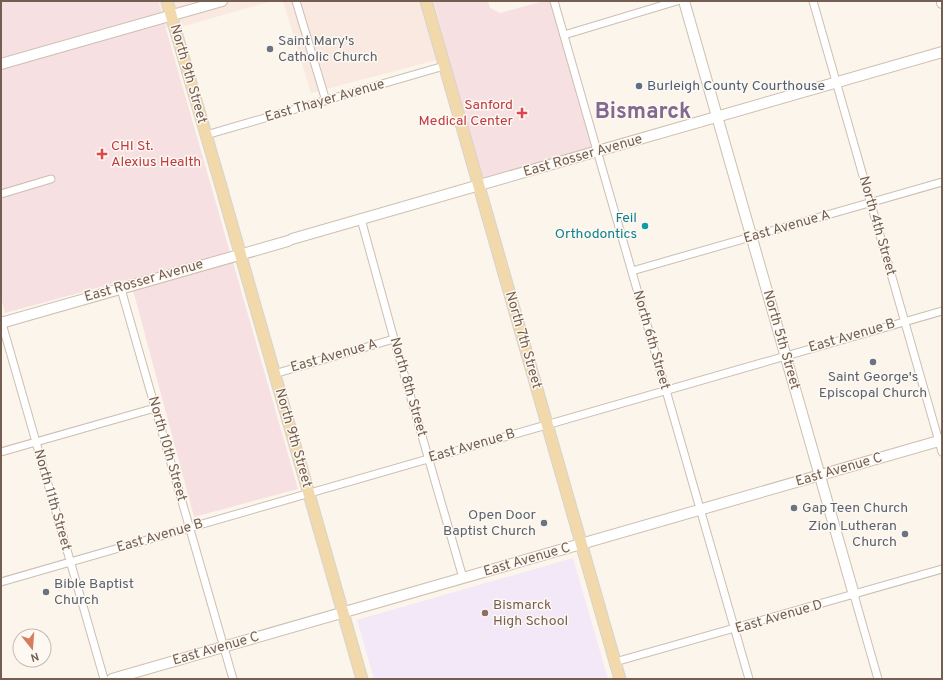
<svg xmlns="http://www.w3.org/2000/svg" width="943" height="680" font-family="Overpass,sans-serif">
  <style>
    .commercial { fill: #f9e9e1 }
    .education { fill: #f2e8f7 }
    .medical { fill: #f7e0e2 }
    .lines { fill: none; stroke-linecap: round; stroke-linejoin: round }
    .street-casing { stroke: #ccbeb2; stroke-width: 9 }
    .secondary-casing { stroke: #cebeb0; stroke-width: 12 }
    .primary-casing { stroke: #d8d2ce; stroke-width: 13 }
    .street { stroke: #fff; stroke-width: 7 }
    .secondary { stroke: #fff; stroke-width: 10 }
    .primary { stroke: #f1d9ac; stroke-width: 11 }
    .worship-dot { fill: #6b7280; stroke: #fdf9f2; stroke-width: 1.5 }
    .service-dot { fill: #5c6f8a; stroke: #fdf9f2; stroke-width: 1.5 }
    .health-dot { fill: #e0444e; stroke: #fdf9f2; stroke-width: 1.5 }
    .culture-dot { fill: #0f9aa8; stroke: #fdf9f2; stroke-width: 1.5 }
    .education-dot { fill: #8d6e63; stroke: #fdf9f2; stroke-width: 1.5 }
    .labels { text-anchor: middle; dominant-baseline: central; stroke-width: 3; stroke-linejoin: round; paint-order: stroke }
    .worship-label { font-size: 14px; fill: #5b616d; stroke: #fdf9f2; text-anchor: start }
    .street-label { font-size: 14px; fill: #745e51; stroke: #fdf9f2 }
    .service-label { font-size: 14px; fill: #4e5e75; stroke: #fdf9f2; text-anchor: start }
    .health-label { font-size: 14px; fill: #be3a42; stroke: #fdf9f2; text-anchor: end }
    .culture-label { font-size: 14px; fill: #0d838f; stroke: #fdf9f2; text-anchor: end }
    .education-label { font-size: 14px; fill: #785e54; stroke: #fdf9f2; text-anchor: start }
    .town-label { font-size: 22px; font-weight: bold; fill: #83698f; stroke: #fdf9f2 }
  </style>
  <rect width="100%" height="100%" fill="#fbf5ec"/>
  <!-- commercial -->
  <g class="commercial">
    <path d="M158,1h114l-84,24 -22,3z"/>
    <path d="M283,1h151l14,56 -137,36z"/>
  </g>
  <!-- education -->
  <path class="education" d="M573,558l35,121h-234l-17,-59z"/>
  <!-- medical -->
  <g class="medical">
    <path d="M1,1h157l140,488 -104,28 -64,-238 -125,34 -4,-15z"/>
    <path d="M434,1h54l2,7 10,5 44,-12h10l44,151 -119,34 -35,-120 4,-9z"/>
  </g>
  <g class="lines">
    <defs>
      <g id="street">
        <path d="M296,1l30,100"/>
        <path d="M554,1l195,678"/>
        <path d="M813,1l129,451"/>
        <path d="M564,35l113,-34"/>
        <path d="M206,135l238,-69"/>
        <path d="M1,194l50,-15"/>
        <path d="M361,219l33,120 69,239"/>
        <path d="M632,271l310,-89"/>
        <path d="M121,289l112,390"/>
        <path d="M1,320l103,359"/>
        <path d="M274,374l120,-35"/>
        <path d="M1,452l154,-44"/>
        <path d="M1,582l941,-271"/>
        <path d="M854,595l24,84"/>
        <path d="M615,662l327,-93"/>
      </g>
      <g id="secondary">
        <path d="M684,1l170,594"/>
        <path d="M942,1v2"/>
        <path d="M1,64l221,-63"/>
        <path d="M292,239l650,-187"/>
        <path d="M1,323l287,-82"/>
        <path d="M112,679l830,-239"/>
      </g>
      <g id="primary">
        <path d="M167,1l56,192"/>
        <path d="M426,1l194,678"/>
        <path d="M224,197l138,482"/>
      </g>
    </defs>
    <!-- street casing -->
    <use href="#street" class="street-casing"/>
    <!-- secondary casing -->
    <use href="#secondary" class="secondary-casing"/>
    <!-- primary casing -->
    <use href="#primary" class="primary-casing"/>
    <!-- street -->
    <use href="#street" class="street"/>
    <!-- secondary -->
    <use href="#secondary" class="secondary"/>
    <!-- primary -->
    <use href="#primary" class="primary"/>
  </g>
  <!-- markers -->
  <g class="worship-dot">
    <circle cx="270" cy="49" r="4"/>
    <circle cx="873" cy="362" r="4"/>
    <circle cx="794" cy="508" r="4"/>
    <circle cx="544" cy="523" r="4"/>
    <circle cx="905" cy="534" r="4"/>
    <circle cx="46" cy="592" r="4"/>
  </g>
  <circle class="service-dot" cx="639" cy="86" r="4"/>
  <g class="health-dot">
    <path d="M520 107h4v4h4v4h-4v4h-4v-4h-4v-4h4z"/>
    <path d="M100 148h4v4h4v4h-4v4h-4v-4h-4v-4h4z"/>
  </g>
  <circle class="culture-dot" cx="645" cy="226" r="4"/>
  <circle class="education-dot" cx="485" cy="613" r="4"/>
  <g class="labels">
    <!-- worship labels -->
    <g class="worship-label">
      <text x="278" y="41">Saint Mary's<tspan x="278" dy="16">Catholic Church</tspan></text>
      <text x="873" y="377" text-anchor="middle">Saint George's<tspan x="873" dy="16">Episcopal Church</tspan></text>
      <text x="802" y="508">Gap Teen Church</text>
      <text x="536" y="515" text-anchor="end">Open Door<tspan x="536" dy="16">Baptist Church</tspan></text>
      <text x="897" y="526" text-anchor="end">Zion Lutheran<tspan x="897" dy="16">Church</tspan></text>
      <text x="54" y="584">Bible Baptist<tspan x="54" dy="16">Church</tspan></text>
    </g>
    <!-- street labels -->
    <g class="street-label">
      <text transform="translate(188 74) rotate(74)">North 9th Street</text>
      <text transform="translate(325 101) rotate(-16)">East Thayer Avenue</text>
      <text transform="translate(583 156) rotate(-16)">East Rosser Avenue</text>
      <text transform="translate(877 226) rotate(74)">North 4th Street</text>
      <text transform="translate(787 227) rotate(-16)">East Avenue A</text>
      <text transform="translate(144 281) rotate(-16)">East Rosser Avenue</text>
      <text transform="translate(852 336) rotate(-16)">East Avenue B</text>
      <text transform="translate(523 340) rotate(74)">North 7th Street</text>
      <text transform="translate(651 340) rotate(74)">North 6th Street</text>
      <text transform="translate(781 340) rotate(74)">North 5th Street</text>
      <text transform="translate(334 356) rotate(-16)">East Avenue A</text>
      <text transform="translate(408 387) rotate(74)">North 8th Street</text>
      <text transform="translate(293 438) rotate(74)">North 9th Street</text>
      <text transform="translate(472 446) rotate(-16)">East Avenue B</text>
      <text transform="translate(167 449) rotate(74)">North 10th Street</text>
      <text transform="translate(839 470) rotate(-16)">East Avenue C</text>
      <text transform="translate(52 500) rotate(74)">North 11th Street</text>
      <text transform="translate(160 536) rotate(-16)">East Avenue B</text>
      <text transform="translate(527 560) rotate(-16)">East Avenue C</text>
      <text transform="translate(779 617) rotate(-16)">East Avenue D</text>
      <text transform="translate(216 649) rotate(-16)">East Avenue C</text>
    </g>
    <!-- service labels -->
    <g class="service-label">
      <text x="647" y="86">Burleigh County Courthouse</text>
    </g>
    <!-- health labels -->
    <g class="health-label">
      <text x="513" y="105">Sanford<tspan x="513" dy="16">Medical Center</tspan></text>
      <text x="111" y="146" text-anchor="start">CHI St.<tspan x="111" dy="16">Alexius Health</tspan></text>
    </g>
    <!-- culture labels -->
    <g class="culture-label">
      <text x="637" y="218">Feil<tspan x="637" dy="16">Orthodontics</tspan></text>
    </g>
    <!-- education labels -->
    <g class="education-label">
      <text x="493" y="605">Bismarck<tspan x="493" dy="16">High School</tspan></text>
    </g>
    <!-- town labels -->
    <g class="town-label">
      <text x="643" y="112">Bismarck</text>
    </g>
  </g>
  <!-- border -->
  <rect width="943" height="680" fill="none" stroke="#745e51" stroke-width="4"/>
  <!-- north arrow -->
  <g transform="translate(32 648) rotate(163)"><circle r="19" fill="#fdf9f2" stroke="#c6bbb2"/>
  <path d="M0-3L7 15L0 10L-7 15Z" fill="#d67c5f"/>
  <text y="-6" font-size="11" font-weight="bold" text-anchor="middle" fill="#745e51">N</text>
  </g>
</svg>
